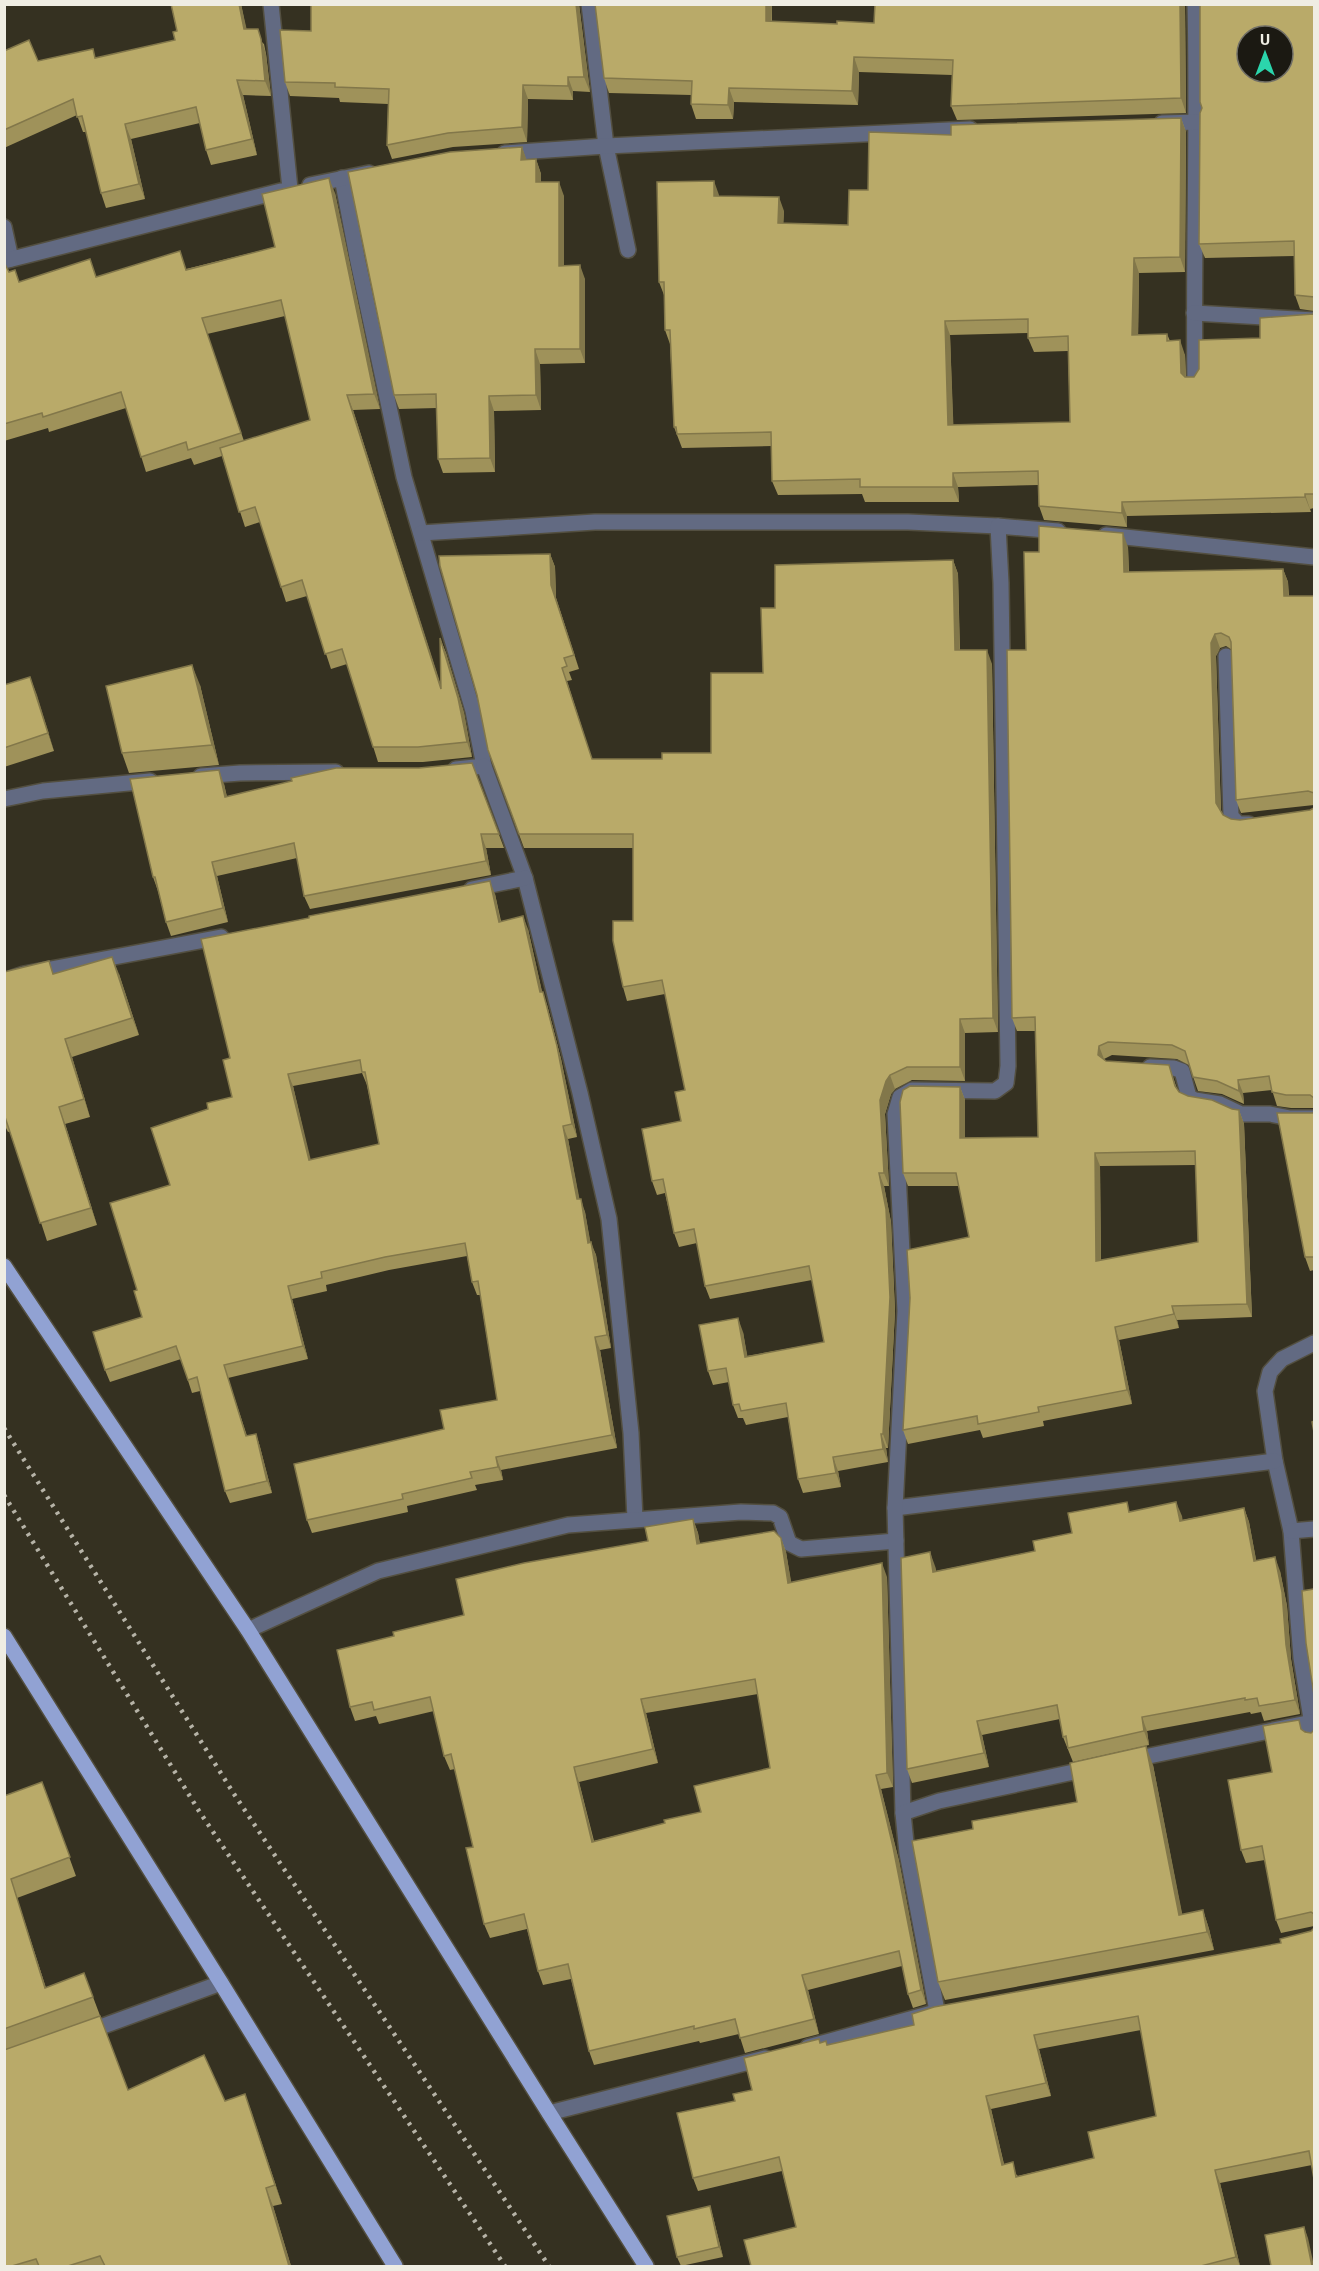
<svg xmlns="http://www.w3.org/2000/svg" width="1319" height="2271" font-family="Barlow,sans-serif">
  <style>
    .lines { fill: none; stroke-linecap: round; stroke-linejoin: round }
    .minor-casing { stroke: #534f40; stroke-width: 18 }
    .major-casing { stroke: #534f40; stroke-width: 18 }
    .minor { stroke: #626a82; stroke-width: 15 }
    .major { stroke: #91a2d3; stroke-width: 15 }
    .rail { stroke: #b6b3a7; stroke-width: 4.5; stroke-dasharray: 3 6; stroke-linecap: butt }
    .wall { fill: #9f925a; fill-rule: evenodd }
    .shaded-wall { fill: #82774a }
    .building { fill: #b9aa69; stroke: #82774a; stroke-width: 1.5; fill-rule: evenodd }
  </style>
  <rect width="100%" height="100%" fill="#353121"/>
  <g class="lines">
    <defs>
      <g id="minor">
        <path d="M271,4l19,185"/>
        <path d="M589,4l17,142 22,104"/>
        <path d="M1195,4c3,127 -2,253 0,379"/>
        <path d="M1162,123l36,-1"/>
        <path d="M505,153l101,-7 364,-17"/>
        <path d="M342,178l15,79 47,220 69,234 11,55 -28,3"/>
        <path d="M310,185l59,-12"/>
        <path d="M4,227l7,32"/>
        <path d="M4,261l277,-70"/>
        <path d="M1194,313l120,7"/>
        <path d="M421,533l174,-11h313l90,4"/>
        <path d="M1106,535l208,22"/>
        <path d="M1226,656l5,160 7,8h11"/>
        <path d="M484,766l41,112 55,215 29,126 22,214 4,86"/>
        <path d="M201,776l39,-3 96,-1"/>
        <path d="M4,799l39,-8 107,-10"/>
        <path d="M472,889l53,-11"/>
        <path d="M4,981l20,-7 197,-37"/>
        <path d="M1150,1067l24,1 8,3 7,26 6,3 25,4 21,10h29l20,4h24"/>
        <path d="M1314,1343l-32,16 -12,13 -5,19 10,70 16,70 10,127 13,79"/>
        <path d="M895,1508l380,-47"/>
        <path d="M1291,1531l23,-2"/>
        <path d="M248,1630l130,-59 190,-46 173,-13 32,1 7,4 9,26 12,6 95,-8"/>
        <path d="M1130,1760l182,-38"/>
        <path d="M903,1813l-8,-305 10,-197 -10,-197 5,-17 12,-7 83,1 11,-8 2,-17 -7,-483 -3,-57 60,5"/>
        <path d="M937,2011l-30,-158 -4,-40 36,-12 153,-33"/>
        <path d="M84,2033l137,-50"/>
        <path d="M808,2047l124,-34"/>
        <path d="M549,2113l216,-55"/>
      </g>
      <g id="major">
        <path d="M4,1266l244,364 301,483 97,153"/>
        <path d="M4,1636l217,347 174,283"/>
      </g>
    </defs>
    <!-- minor casing -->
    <use href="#minor" class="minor-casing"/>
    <!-- major casing -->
    <use href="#major" class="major-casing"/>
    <!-- minor -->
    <use href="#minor" class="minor"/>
    <!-- major -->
    <use href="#major" class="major"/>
    <!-- rail -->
    <g class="rail">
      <path d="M4,1428l230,366 315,472"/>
      <path d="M4,1495l195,316 306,455"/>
    </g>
  </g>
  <!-- wall -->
  <g class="wall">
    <path d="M171,4h70l5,25 18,15 2,10 5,42 -28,-1 14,60 -46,10 -5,-15 -6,-27 -69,16 14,60 -39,9 -5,-15 -15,-61h-3l-6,-17 -73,33v-97l34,10 58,-3 79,-18 2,-9z"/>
    <path d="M579,4l11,88 -17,-1v9l-45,-1 -1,43 -74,5 -61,12 -5,-14 1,-41 -48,-2 -1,-4 -49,-2 -5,-14 26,-51z"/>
    <path d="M772,4v18l65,2 37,-1 311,-19 1,109 -229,7 -6,-14 1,-31 -93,-3 -1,33 -124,-3 -1,17h-37l-5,-15v-9l-82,-2 -5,-15z"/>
    <path d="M1314,4v307l-14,-2 -5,-14 -1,-39 -89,2 -6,-14 3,-136z"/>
    <path d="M1181,118l5,14 -1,140 -46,1 -1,61h29l3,7 15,14 1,22h8l66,-39 53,-24 1,-3v197l-4,1 1,3 -184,4v11l-83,-7 -5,-14 -1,-21 -80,2 1,15h-94l-3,-8 -84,1 -6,-14v-35l-90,2 -8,-21 -4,-83 -5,-14 -1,-35 -5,-13 60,-86 65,15 -1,12 65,2 20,-35 83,-55zM1028,333v5l6,14 34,-1 2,71 -117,3 -3,-90z"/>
    <path d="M522,147l4,13 10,-1 5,15v8l23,14v69l21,14v84l-45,1 1,46 -47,1 1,61 -52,1 -5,-14 -1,-51 -38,1 -5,-14z"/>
    <path d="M335,193l45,216 -27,1 88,277 -1,-49 6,15 18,60 8,44 -49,5h-45l-31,-98 -16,5 -24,-73 -21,6 -26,-80 -15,5 -23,-71 -28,9 -3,-7 -45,14 -20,-64 -77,24 -1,-4 -44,13v-179l5,10 10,10 78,-5 89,-8 89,-22zM285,316l25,104 -66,21 -37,-107z"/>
    <path d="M1128,547l1,25 154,-3 5,13 1,14h25v209l-73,8 -5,-13 -5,-151 -5,-3 -6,2 -4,8 5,155 2,4 8,4 9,1 70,-10 4,-2v300h-23l-14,-2 -5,-16 -29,3 1,11 -22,-10 -24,-3 -9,-26 -12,-6 -65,-4 -8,4 2,2 63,4 8,24 2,3 9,4 44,13 7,1 5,14 8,193 -75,3 2,8 -60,12 13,64 -89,17 1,5 -61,12 -3,-8 -72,14 -5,-14 66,-193 -10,-51h-51l-5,-13 57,-86 5,13v38l73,-1 -3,-106h-18l-5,-13 14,-368 13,-98zM1196,1165l2,77 -97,18 -1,-94z"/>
    <path d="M550,554l5,13 1,31 23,71 -10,3 3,8 -5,1 25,78h70l49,-6 52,-80 12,-65 178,-48 5,14 2,76 32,14 6,368 -33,1v48l-53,-1 -17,9 -4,5 -6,20 4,72h-5l7,36 4,89 -7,137h-2l2,14 -50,9 3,16 -38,6 -5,-14 -10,-62 -42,8 -3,-7h-5l-5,-13 -4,-23 -16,3 -5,-14 35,-39 4,24 77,-14 -12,-62 -102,19 -5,-13 -8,-43 -18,4 -5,-14 -9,-40 -8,2 -5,-14 29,-60 4,-31 -20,-96 -38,7 -4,-14 10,-66v-73h-109l-36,-98z"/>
    <path d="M30,677l24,74 -50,16v-82z"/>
    <path d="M200,685l19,80 -90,8 -7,-20z"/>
    <path d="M472,763l32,85h-18l5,27 -181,34 -6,-13 -7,-38 -80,18 11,46 -57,14 -5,-14 -8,-31 -5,-14 71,-93 3,13 192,-29z"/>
    <path d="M495,894l6,27 27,8 14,63 5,13 14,54 16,78 -9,2 11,60 6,13 5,30 6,13 15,93 -11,2 17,98 -116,22 2,10 -28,5 2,5 -70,16 1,6 -96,21 -5,-13 137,-91 53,-29 -17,-105h-3l-5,-13 -5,-26 -78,14 -63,15 1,6 -35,8 16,60 -80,19 19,58 9,-2 4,13 12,46 -42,10 -5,-12 -25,-100 -8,2 -11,-34 -71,23 -5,-12 37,-53 -5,-27 33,-105 38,-76 24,-12 -2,-39zM362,1073l5,12 12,59 -69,16 -17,-74z"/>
    <path d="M4,972l50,2h65l20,61 -67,22 18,60 -25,7 32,101 -50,16 -36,-110 -3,1 -4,-8z"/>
    <path d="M1314,1111v159l-4,1 -5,-14 8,-144z"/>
    <path d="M1244,1508l5,14 7,38 24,11 7,35 4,53 9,55 -36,7 -3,-9 -10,2 -1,-2 -103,19 2,14 -76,17 -10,-25 -3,-18 -78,16 7,32 -77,16 -5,-14 28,-203 1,5 99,-20 37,-18 58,-21 52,4v4z"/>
    <path d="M693,1519l5,14 2,11 81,-6 5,14 5,31 96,-6 6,210 -12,2 18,72 27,143 -13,4 -5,-14 -6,-28 -94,24 11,44 -74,19 -6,-19 -39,9 -1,-2 -105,24 -5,-14 -18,-72 -28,6 -5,-14 -11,-42 -37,9 -6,-14 -11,-77 -18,-78 -5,1 -6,-14 -10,-45 -55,13 -3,-8 -21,5 -5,-14 44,-71 70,-21 184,-74zM758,1694l12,74 -69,44 -36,11 -71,18 -15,-59 79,-19 -12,-50z"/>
    <path d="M1302,1730l3,2 6,1 3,-3v196l-33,7 -5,-13 -11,-60 -19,3 -5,-13 31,-78z"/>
    <path d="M1153,1765l29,150 21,-5 6,19 5,21 -269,50 -7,-18 35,-153 104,-27z"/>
    <path d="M42,1782l34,94 -59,22 29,90 38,-15 44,117 97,11 20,-7 37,110 -9,2 18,60h-287v-470z"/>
    <path d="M1281,1943l31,222 -92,18 20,83h-489l45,-39 -14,-56 -84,20 -5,-13 42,-77 85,-58 8,2zM1141,2030l15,86 -62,42 -76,18 -14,-12 -13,-55 60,-13 -12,-47z"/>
    <path d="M710,2206l3,11 10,40 -42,9 -4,-9z"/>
  </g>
  <!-- shaded-wall -->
  <g class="shaded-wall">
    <path d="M239,4h2l9,40 -6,-15z"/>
    <path d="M576,4h3l11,88 -6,-15z"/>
    <path d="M766,4h6l-1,32 -5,-15z"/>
    <path d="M1180,4h5l1,109 -5,-15z"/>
    <path d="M258,29l8,25 5,42 -6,-15z"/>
    <path d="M854,57l5,15 -1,33 -6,-14z"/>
    <path d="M568,77l5,14v9l-5,-14z"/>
    <path d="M237,80l6,15 14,60 -5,-16z"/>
    <path d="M523,85l5,14 -1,43 -5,-15z"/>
    <path d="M729,88l5,14 -1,17 -5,-14z"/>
    <path d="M1181,118l5,14 -1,140 -5,-15z"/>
    <path d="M125,124l6,15 14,60 -6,-15z"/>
    <path d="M522,147l5,14 -6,-1z"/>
    <path d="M536,159l5,15v22l-5,-14z"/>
    <path d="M329,178l6,15 45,216 -6,-15z"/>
    <path d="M714,181l5,14 1,15 -6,-14z"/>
    <path d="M559,182l5,14v84l-5,-14z"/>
    <path d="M779,197l5,14 -1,27 -5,-15z"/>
    <path d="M1134,258l5,15 -1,76 -6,-14z"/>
    <path d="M580,265l5,14v84l-5,-14z"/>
    <path d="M945,321l5,14 4,105 -6,-15z"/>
    <path d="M1180,340l5,15 1,32 -5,-14z"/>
    <path d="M535,349l5,15 1,46 -5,-15z"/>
    <path d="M347,395l6,15 94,294 -6,-15z"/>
    <path d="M489,396l5,15 1,61 -5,-14z"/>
    <path d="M953,473l5,14 1,15 -6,-15z"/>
    <path d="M1305,494l6,18 -6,-15z"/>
    <path d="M1122,502l5,14v11l-5,-14z"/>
    <path d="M1123,533l5,14 1,39 -5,-14z"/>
    <path d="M550,554l5,13 1,31 23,71 -28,-84z"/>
    <path d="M953,560l5,14 2,90 -5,-14z"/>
    <path d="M1283,569l5,13 1,28 -5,-14z"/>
    <path d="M1215,634l5,14 -4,8 5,160 -5,-13 -5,-160z"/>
    <path d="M440,638l6,15 18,60 8,44 -5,-15z"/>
    <path d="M987,650l5,14 6,368 -5,-14z"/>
    <path d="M192,665l8,20 19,80 -7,-20z"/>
    <path d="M30,677l7,18 17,56 -6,-18z"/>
    <path d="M219,770l5,14 6,27 -5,-14z"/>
    <path d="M481,834l5,14 5,27 -5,-14z"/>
    <path d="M212,862l5,14 11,46 -5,-14z"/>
    <path d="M490,881l5,13 8,40 -4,-12z"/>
    <path d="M523,916l5,13 17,76 -5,-13z"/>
    <path d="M112,957l7,17 20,61 -7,-17z"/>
    <path d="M543,992l4,13 14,54 16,78 -5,-13z"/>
    <path d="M960,1019l5,14v48l-5,-14z"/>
    <path d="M65,1039l7,18 18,60 -6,-18z"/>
    <path d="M1099,1046l5,13 -6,-4z"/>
    <path d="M288,1074l5,12 21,87 -5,-13z"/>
    <path d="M890,1075l5,14 -4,5 -6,20 4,72 -5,-13 -4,-73 6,-19z"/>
    <path d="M1238,1080l5,13 1,11 -5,-13z"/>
    <path d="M960,1087l5,13v52l-5,-14z"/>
    <path d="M59,1107l6,17 32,101 -6,-17z"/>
    <path d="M1239,1110l5,14 8,193 -5,-13z"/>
    <path d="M563,1126l5,13 14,73 -5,-13z"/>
    <path d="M1095,1153l5,13 1,108 -5,-13z"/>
    <path d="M879,1173l5,13 7,36 4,89 -7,137 -5,-14z"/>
    <path d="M581,1199l4,13 8,44 -5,-13z"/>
    <path d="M591,1242l5,13 15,93 -4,-13z"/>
    <path d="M288,1286l4,13 16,60 -5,-13z"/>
    <path d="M1172,1306l5,14 2,8 -5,-14z"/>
    <path d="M738,1318l5,14 7,38 -5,-13z"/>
    <path d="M1115,1327l4,13 13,64 -5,-14z"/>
    <path d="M595,1337l5,13 17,98 -5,-13z"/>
    <path d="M256,1434l4,13 12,46 -5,-12z"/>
    <path d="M881,1434l5,14 2,14 -5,-13z"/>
    <path d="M496,1457l5,13 2,10 -5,-13z"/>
    <path d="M833,1457l5,14 3,16 -5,-14z"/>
    <path d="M1176,1502l6,14 3,19 -5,-14z"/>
    <path d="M1244,1508l5,14 10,53 -5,-14z"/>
    <path d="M693,1519l5,14 4,25 -5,-14z"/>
    <path d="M781,1538l5,14 8,46 -6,-15z"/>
    <path d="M930,1552l5,14 3,20 -5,-14z"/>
    <path d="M1275,1557l5,14 7,35 4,53 9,55 -5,-14 -9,-55z"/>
    <path d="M882,1563l5,14 6,210 -6,-14z"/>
    <path d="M641,1699l5,14 12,50 -5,-14z"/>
    <path d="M1142,1717l5,14 2,14 -5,-14z"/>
    <path d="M977,1721l5,14 7,32 -5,-14z"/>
    <path d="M1146,1746l7,19 33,168 -7,-18z"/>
    <path d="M574,1767l5,15 18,74 -5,-14z"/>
    <path d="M876,1775l5,14 18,72 27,143 -5,-14z"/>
    <path d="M11,1879l6,19 35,109 -7,-19z"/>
    <path d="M1203,1910l6,19 5,21 -7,-18z"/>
    <path d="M802,1975l6,15 11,44 -5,-15z"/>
    <path d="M1034,2035l5,14 12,47 -5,-13z"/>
    <path d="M245,2094l7,19 30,91 -7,-19z"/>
    <path d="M986,2096l5,13 16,69 -5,-13z"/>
    <path d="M1215,2170l5,13 20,83 -4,-9z"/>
    <path d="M266,2188l7,18 18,60h-2z"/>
    <path d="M710,2206l3,11 10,40 -4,-10z"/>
    <path d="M1304,2227l4,11 6,28h-2z"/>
  </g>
  <!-- building -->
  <g class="building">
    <path d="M171,4h68l5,25h14l3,10 4,42 -28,-1 15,59 -46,11 -10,-43 -71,17 14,60 -38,9 -19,-77 -5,1 -4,-18 -69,31v-79l25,-11 9,21 55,-12 2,9 80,-18 -2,-8 4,-1z"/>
    <path d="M311,4h265l8,73h-16v9l-45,-1 -1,42 -74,6 -61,12 2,-56 -54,-2v-4l-50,-1 -5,-52 31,1z"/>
    <path d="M595,4h171v17l71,3v-3l37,2 1,-19h305l1,94 -230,8 2,-46 -99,-3 -2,34 -123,-3 -1,17 -37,-1 1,-23 -88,-3z"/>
    <path d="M1200,4h114v295v-2l-19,-2 -1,-54 -95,3 1,-131 2,-5 -2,-6zM1247,36h36v36h-36z"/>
    <path d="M1181,118l-1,139 -46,1 -2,77 35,-1v7l13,-1 1,33 4,4h9l5,-8v-29l61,-2v-20l53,-4 1,-3v183h-9v3l-183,5v11l-83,-7 -1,-35 -85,2v14h-93v-8l-88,2 -1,-49 -94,2 -1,-7h-2l-4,-97h-5l-1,-48h-5l-2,-100 57,-1v15l65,1 -1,26 70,2 1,-35h19l1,-58 82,3v-10zM1028,319v19l40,-2 2,86 -122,3 -3,-104z"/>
    <path d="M522,147l-1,13 15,-1v23h23v84l21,-1v84h-45l1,46 -47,1 1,62 -52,1 -2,-65 -42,1 -46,-223 102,-20z"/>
    <path d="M329,178l45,216 -27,1 94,294 -1,-51 18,60 9,44 -49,5h-45l-31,-98 -17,5 -23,-74 -21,7 -26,-80 -16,5 -19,-64 90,-28 -29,-120 -79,18 39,115 -53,17 -2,-8 -45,15 -20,-65 -78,25 -1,-4 -38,11v-162l5,10 6,-2 4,12 71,-23 6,18 84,-26 6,19 89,-23 -13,-53z"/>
    <path d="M1039,526l84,7 1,39 159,-3 1,27h30v197l-6,-2 -72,9 -5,-158 -2,-5 -8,-4 -6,1 -4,9 5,160 7,12 8,4 9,1 70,-10 4,-2v290l-4,-3h-24l-14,-3 -3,-16 -31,4 1,11 -22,-10 -24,-4 -8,-26 -13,-6 -64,-3 -9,4 -1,9 8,6 63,4 6,21 4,6 9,4 24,4 20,9 7,1 8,194 -75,2 2,8 -59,13 12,63 -89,17 1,5 -61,12 -1,-8 -74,14 7,-132 -3,-48 62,-13 -13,-64h-53l-3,-71 3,-12 7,-4 50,1v51l78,-1 -3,-120 -23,1 -5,-368h19l-2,-98h15zM1195,1151l3,91 -102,19 -1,-108z"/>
    <path d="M550,554l1,31 23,70 -10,3 3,8 -5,2 30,91h70v-6h49v-80h52l-2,-65h14v-43l178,-5 2,90h32l6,368 -33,1v48h-53l-17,8 -4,6 -6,19 4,73h-5l7,36 4,88 -7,137h-2l2,15 -50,8 3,16 -38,6 -12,-76 -45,8 -2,-7 -6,1 -7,-37 -18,3 -9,-46 39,-7 7,39 79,-15 -15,-76 -104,20 -11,-57 -20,4 -11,-54 -11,2 -10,-52 39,-8 -6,-29 10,-2 -23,-110 -39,7 -10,-46v-20h20v-87h-114l-31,-84 -11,-55 -37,-129 -1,-10z"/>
    <path d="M192,665l20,80 -90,8 -16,-67z"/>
    <path d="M30,677l18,56 -44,15v-63z"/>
    <path d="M472,763l27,71h-18l5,27 -182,35 -10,-53 -82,19 11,46 -57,14 -11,-45h-2l-23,-98 89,-9 6,27 67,-16 -1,-3 45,-10h83z"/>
    <path d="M490,881l9,41 24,-6 17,76h3l14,54 15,78 -9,2 14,73h4l7,44 3,-1 16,93 -12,2 17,98 -116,22 2,10 -28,5 2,6 -70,16 1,5 -96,21 -13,-56 150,-35 -4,-19 57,-10 -19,-119 -6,1 -7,-39 -80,14 -64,15 1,6 -34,8 15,60 -79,19 22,71 10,-2 11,47 -42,10 -28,-114 -9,3 -12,-34 -71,24 -12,-38 49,-15 -8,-26 3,-1 -27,-87 60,-18 -19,-57 57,-19 -1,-6 25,-6 -9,-37 7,-2 -29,-119 108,-21v-2zM360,1060l2,12h3l14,72 -70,16 -21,-86z"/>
    <path d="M112,957l20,61 -67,21 19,60 -25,8 32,101 -51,15 -36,-109v-142l45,-11 4,13z"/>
    <path d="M1314,1111v146h-9l-28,-144h36z"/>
    <path d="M1314,1421v11l-2,-10z"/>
    <path d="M1127,1502l2,10 47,-10 4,19 64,-13 10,53 21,-4 7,35 4,53 9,55 -36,6 -2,-8 -12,2v-2l-103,19 2,14 -76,17 -2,-12 -3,1 -6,-32 -80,16 7,32 -77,16 -6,-211 29,-6 3,20 102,-21 -2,-10 39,-8 -4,-20z"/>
    <path d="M693,1519l4,25 77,-13 7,7 7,45 94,-20 5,210 -11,2 17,72 28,143 -13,4 -9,-43 -97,24 12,44 -74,19 -5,-19 -41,10v-3l-105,25 -21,-87 -30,7 -14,-57 -40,10 -18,-76 7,-1 -22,-93 -7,2 -14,-59 -56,13 -2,-8 -22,5 -13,-57 57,-14 -1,-4 71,-17 -8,-36 68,-16 124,-22 -3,-14zM755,1679l15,89 -76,18 7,26 -37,8 1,3 -73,19 -18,-75 79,-18 -12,-50z"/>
    <path d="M1314,1589v106l-8,-52 -4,-52z"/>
    <path d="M1299,1720l2,9 4,3 6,1 3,-3v184l-3,-2 -35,8 -14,-74 -21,4 -13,-70 44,-8 -9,-46z"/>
    <path d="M1146,1746l33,169 24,-5 4,22 -269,50 -26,-141 61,-12 -1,-8 105,-19 -7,-39z"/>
    <path d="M42,1782l28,75 -59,22 34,109 39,-15 9,24 -89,32v-233z"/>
    <path d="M1314,1928v251l-5,-28 -94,19 21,87 -35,9h-450l-7,-26 52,-13 -17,-70 -86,21 -16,-65 58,-12 -2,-7 19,-4 -8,-32 75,-19 1,4 6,-2 1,4 87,-20 -2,-11 22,-7 347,-64 -1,-4 31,-8zM1138,2016l18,100 -68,16 6,26 -78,19 -3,-15 -11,3 -16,-69 60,-13 -12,-48z"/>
    <path d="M100,2016l28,74 76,-35 21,46 20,-7 30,91 -9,3 23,78h-184l-5,-10 -32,10h-29l-3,-7 -24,7h-8v-216z"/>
    <path d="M710,2206l9,41 -42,10 -10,-41z"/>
    <path d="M1304,2227l8,39h-41l-6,-31z"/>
  </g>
  <!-- border -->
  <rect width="1319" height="2271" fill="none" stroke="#efede3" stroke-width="12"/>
  <!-- north arrow -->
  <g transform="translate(1265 54)"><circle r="28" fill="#1b1912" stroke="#706e66" stroke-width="1.5"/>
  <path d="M0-4.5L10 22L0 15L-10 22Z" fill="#2bd5ac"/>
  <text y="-9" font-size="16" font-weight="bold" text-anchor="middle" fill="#efede3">U</text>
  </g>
</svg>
